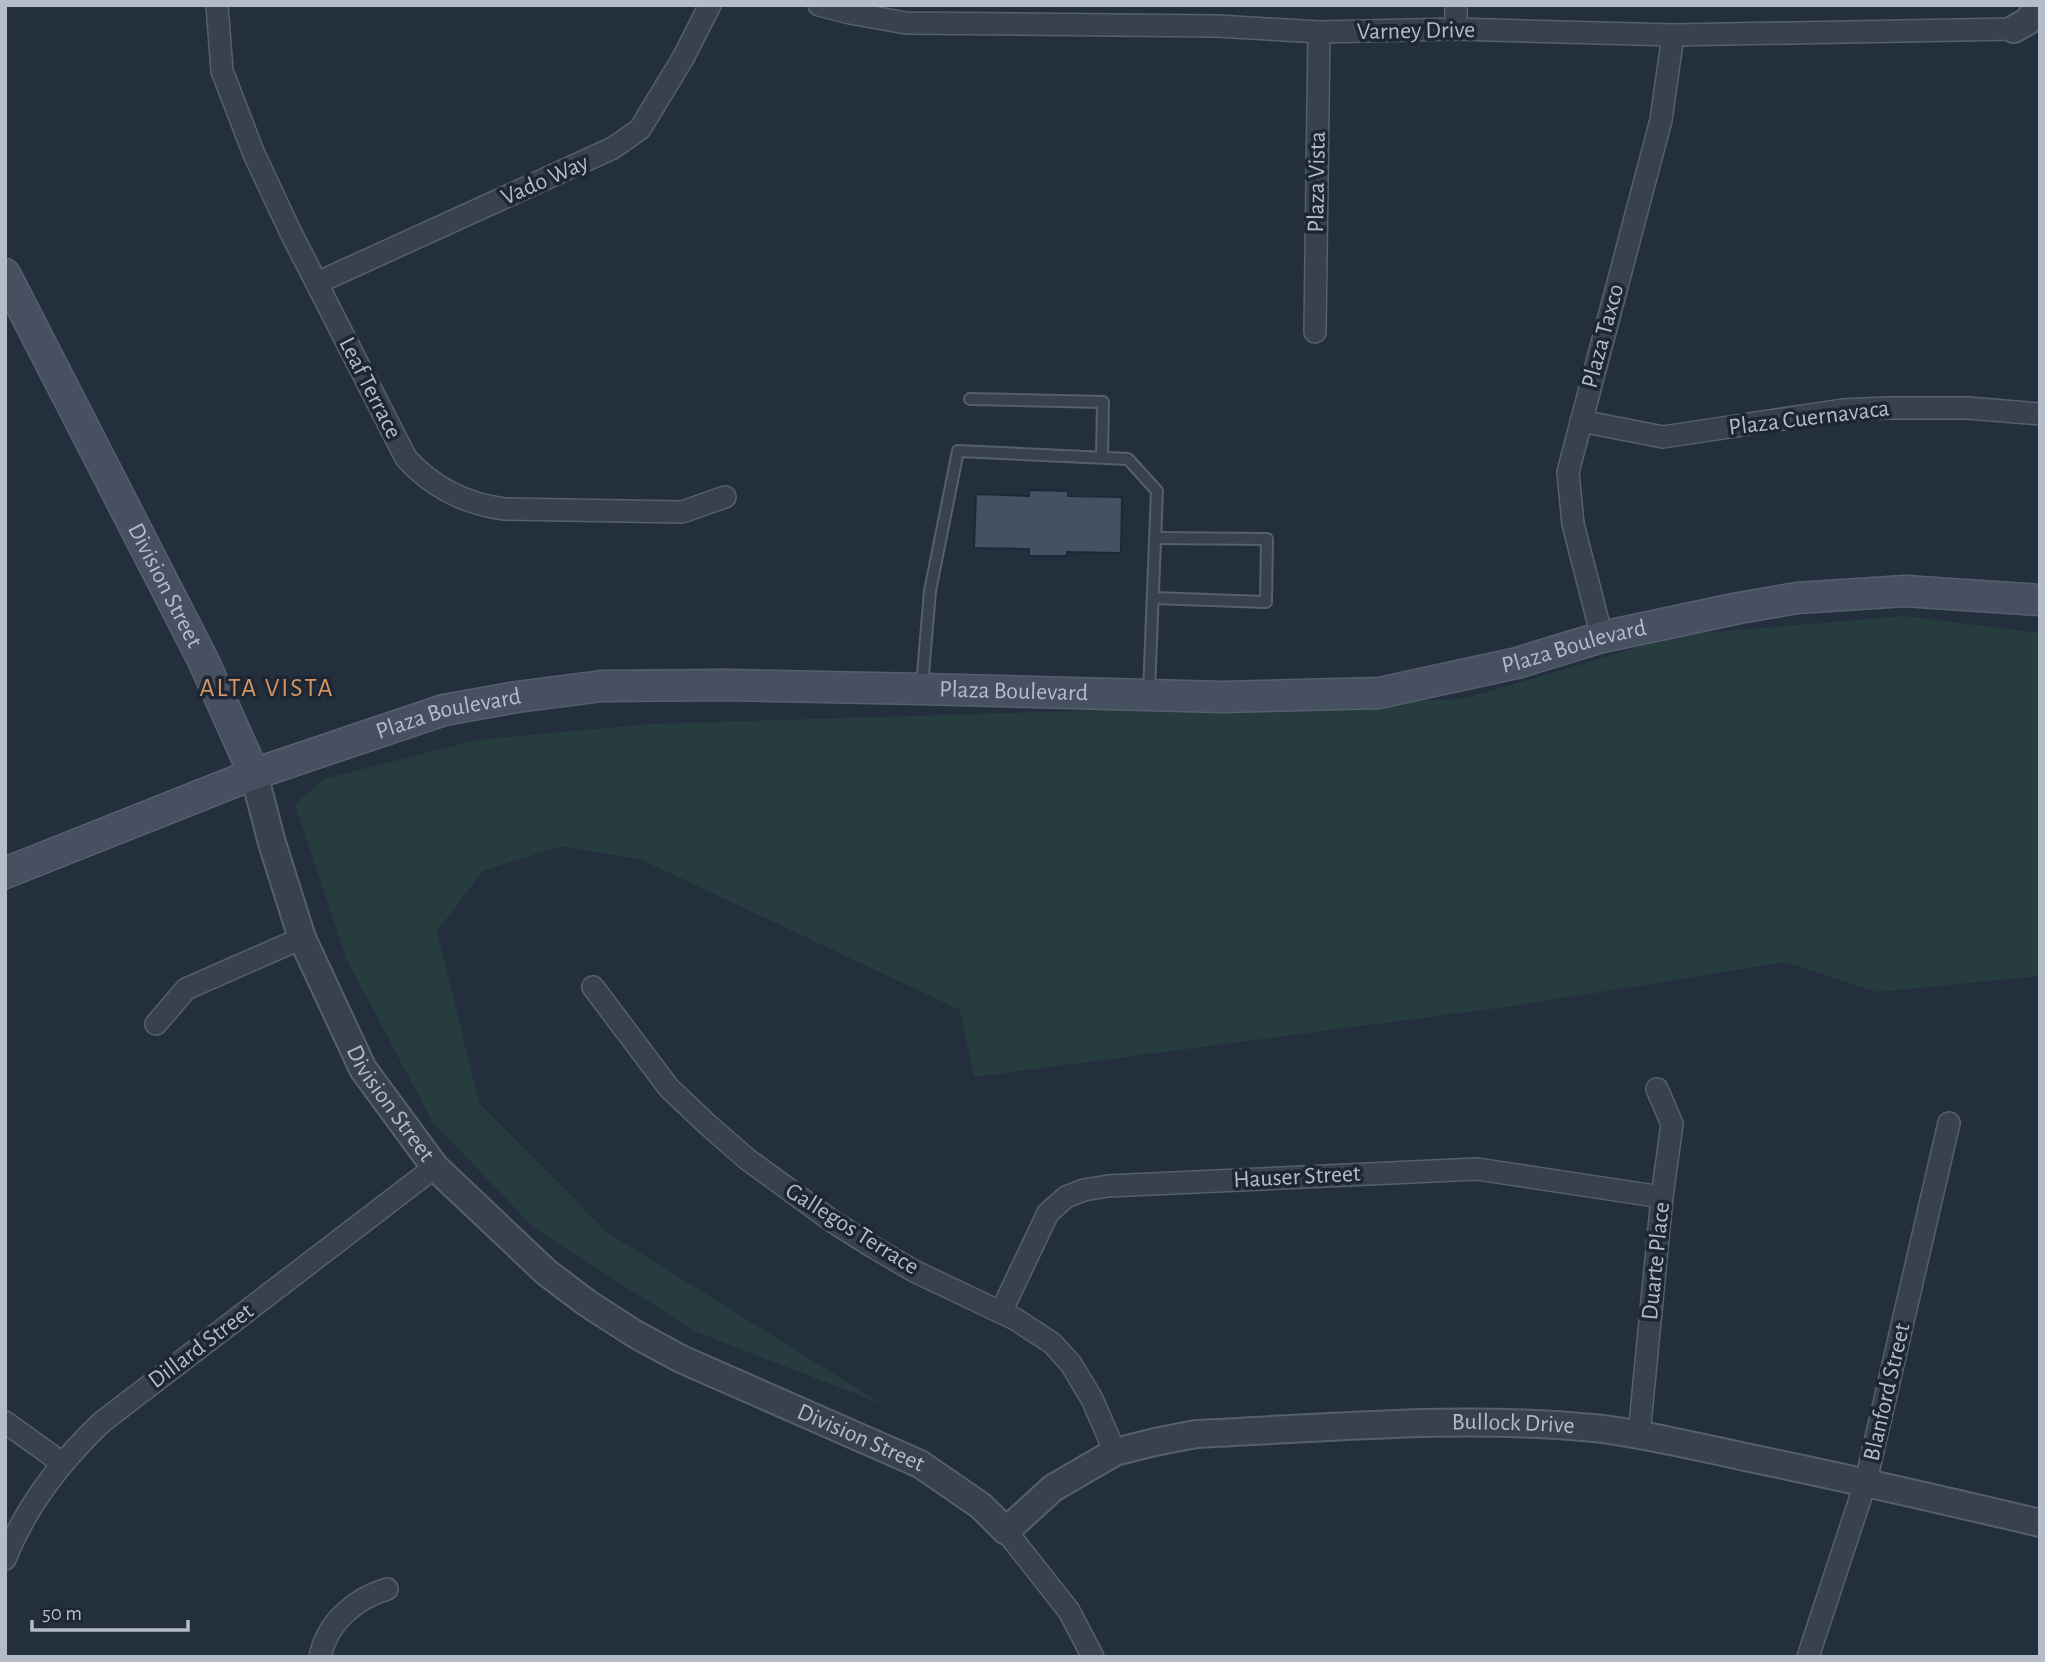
<svg xmlns="http://www.w3.org/2000/svg" width="2045" height="1662" font-family="'Alegreya Sans',sans-serif">
  <style>
    .green { fill: #263c3f }
    .building { fill: #455162; stroke: #1f2835; stroke-width: 2 }
    .lines { fill: none; stroke-linecap: round; stroke-linejoin: round }
    .service-casing { stroke: #565f6c; stroke-width: 14 }
    .minor-casing { stroke: #565f6c; stroke-width: 24 }
    .tertiary-casing { stroke: #565f6c; stroke-width: 30 }
    .secondary-casing { stroke: #565f6c; stroke-width: 33 }
    .service { stroke: #38414e; stroke-width: 10 }
    .minor { stroke: #38414e; stroke-width: 21 }
    .tertiary { stroke: #38414e; stroke-width: 26 }
    .secondary { stroke: #465061; stroke-width: 30 }
    .labels { text-anchor: middle; dominant-baseline: central; stroke-width: 7; stroke-linejoin: round; paint-order: stroke }
    .street-label { font-size: 24px; fill: #b4bcc9; stroke: #1d2633 }
    .neighbourhood-label { font-size: 26px; letter-spacing: 2px; fill: #d59563; stroke: #1d2633 }
  </style>
  <rect width="100%" height="100%" fill="#242f3e"/>
  <!-- green -->
  <path class="green" d="M1904,616l136,17v343l-163,16 -93,-30 -263,43 -547,72 -14,-67 -318,-150 -81,-14 -78,25 -46,60 42,172 128,129 275,172 -188,-73 -161,-104 -101,-106 -85,-161 -52,-156 29,-25 152,-39 173,-16 814,-25 217,-64z"/>
  <!-- building -->
  <path class="building" d="M1029,490l39,1v5l54,1 -1,56 -54,-1v4h-38v-7l-55,-1 2,-54 53,2z"/>
  <g class="lines">
    <defs>
      <g id="service">
        <path d="M970,399l133,3 -1,55"/>
        <path d="M1154,598l112,4 1,-63 -112,-1"/>
        <path d="M922,686l8,-95 28,-140 170,8 29,32 -8,201"/>
      </g>
      <g id="minor">
        <path d="M217,5l5,66 32,83 37,79 115,225c27,30 59,46 99,51l177,3 43,-15"/>
        <path d="M819,5l31,8 56,10 311,3 102,6 137,-3 217,6 341,-6"/>
        <path d="M1456,5v24"/>
        <path d="M317,283l296,-135 27,-19 43,-71 27,-53"/>
        <path d="M1315,332l4,-300"/>
        <path d="M1581,421l82,16 180,-27 42,-2h83l72,6"/>
        <path d="M1602,637l-29,-113 -5,-52 93,-352 12,-85"/>
        <path d="M593,987l76,101 38,36 40,35 85,62 41,26 41,24 101,48 37,24 19,21 21,35 23,53"/>
        <path d="M156,1024l30,-35 116,-51"/>
        <path d="M1001,1312l47,-99 18,-16 18,-7 24,-4 369,-17 185,28"/>
        <path d="M5,1422l57,41"/>
        <path d="M1639,1435l23,-238 10,-73 -15,-35"/>
        <path d="M1006,1531l63,80 24,46"/>
        <path d="M5,1559c21,-53 56,-98 97,-137l333,-255"/>
        <path d="M320,1657c7,-35 35,-58 67,-68"/>
        <path d="M1808,1657l58,-176 83,-358"/>
      </g>
      <g id="tertiary">
        <path d="M2014,29l14,-8 11,-16"/>
        <path id="s1" d="M254,774l18,69 30,95 61,131 72,98 111,105 41,31 48,31 46,25 239,105 61,42 25,25 47,-43 62,-36 40,-10 41,-8c132,-6 266,-19 398,-6 52,6 104,19 156,30 97,20 193,42 290,65"/>
      </g>
      <g id="secondary">
        <path id="s2" d="M5,274l198,386 51,114"/>
        <path id="s3" d="M5,873l249,-99 190,-64 73,-13 85,-11 123,-1 197,4 300,8 157,-4 138,-30 85,-26 137,-29 58,-10 108,-7 135,9"/>
      </g>
    </defs>
    <!-- service casing -->
    <use href="#service" class="service-casing"/>
    <!-- minor casing -->
    <use href="#minor" class="minor-casing"/>
    <!-- tertiary casing -->
    <use href="#tertiary" class="tertiary-casing"/>
    <!-- secondary casing -->
    <use href="#secondary" class="secondary-casing"/>
    <!-- service -->
    <use href="#service" class="service"/>
    <!-- minor -->
    <use href="#minor" class="minor"/>
    <!-- tertiary -->
    <use href="#tertiary" class="tertiary"/>
    <!-- secondary -->
    <use href="#secondary" class="secondary"/>
  </g>
  <g class="labels">
    <!-- street labels -->
    <g class="street-label">
      <text transform="translate(1416 31) rotate(-1)">Varney Drive</text>
      <text transform="translate(545 180) rotate(-24)">Vado Way</text>
      <text transform="translate(1317 182) rotate(-89)">Plaza Vista</text>
      <text transform="translate(1603 336) rotate(-75)">Plaza Taxco</text>
      <text transform="translate(370 388) rotate(63)">Leaf Terrace</text>
      <text transform="translate(1809 418) rotate(-7)">Plaza Cuernavaca</text>
      <text stroke="none"><textPath href="#s2" startOffset="350">Division Street</textPath></text>
      <text stroke="none"><textPath href="#s3" startOffset="1606">Plaza Boulevard</textPath></text>
      <text stroke="none"><textPath href="#s3" startOffset="1040">Plaza Boulevard</textPath></text>
      <text stroke="none"><textPath href="#s3" startOffset="472">Plaza Boulevard</textPath></text>
      <text stroke="none"><textPath href="#s1" startOffset="359">Division Street</textPath></text>
      <text transform="translate(1297 1177) rotate(-3)">Hauser Street</text>
      <text transform="translate(852 1229) rotate(32)">Gallegos Terrace</text>
      <text transform="translate(1656 1261) rotate(-84)">Duarte Place</text>
      <text transform="translate(201 1346) rotate(-37)">Dillard Street</text>
      <text transform="translate(1887 1392) rotate(-77)">Blanford Street</text>
      <text stroke="none"><textPath href="#s1" startOffset="1657">Bullock Drive</textPath></text>
      <text stroke="none"><textPath href="#s1" startOffset="947">Division Street</textPath></text>
    </g>
    <!-- neighbourhood labels -->
    <g class="neighbourhood-label">
      <text x="267" y="688">ALTA VISTA</text>
    </g>
  </g>
  <!-- border -->
  <rect width="2045" height="1662" fill="none" stroke="#b4bcc9" stroke-width="14"/>
  <!-- scale -->
  <path d="M32 1620v10h156v-10" fill="none" stroke="#b4bcc9" stroke-width="3.5"/>
  <text x="42" y="1620" font-size="21" fill="#b4bcc9" stroke="#1d2633" stroke-width="5" paint-order="stroke">50 m</text>
</svg>
